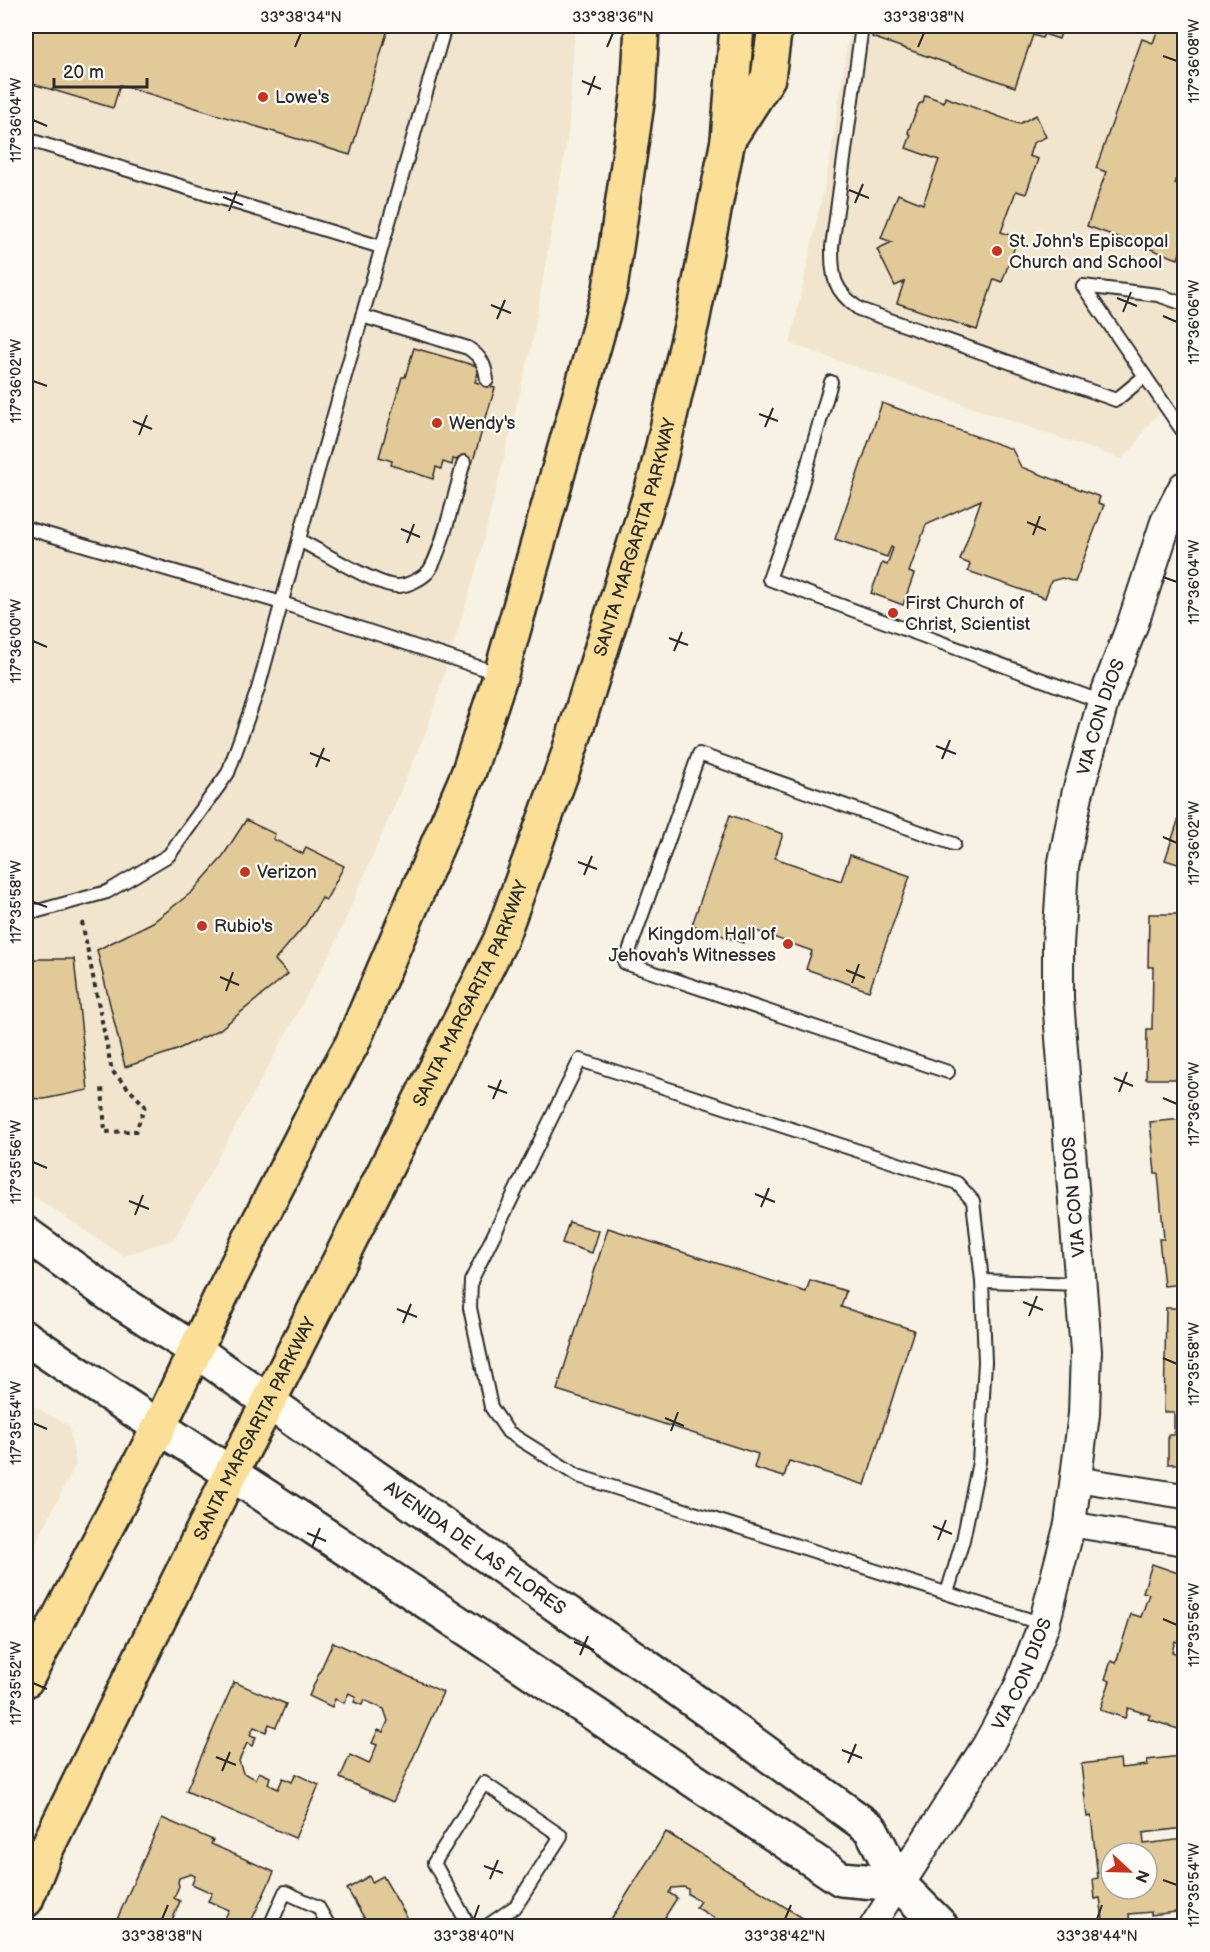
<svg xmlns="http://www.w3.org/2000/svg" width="1210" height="1952" font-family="'Balsamiq Sans',sans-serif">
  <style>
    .built { fill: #f1e6cd }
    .building { fill: #e2c998; stroke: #2b2b2b; stroke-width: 1.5; fill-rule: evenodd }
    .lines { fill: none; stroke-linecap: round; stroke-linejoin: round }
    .service-casing { stroke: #2b2b2b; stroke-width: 16 }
    .minor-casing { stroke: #2b2b2b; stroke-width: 28 }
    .tertiary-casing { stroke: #2b2b2b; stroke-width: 34 }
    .secondary-casing { stroke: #2b2b2b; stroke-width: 38 }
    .primary-casing { stroke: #2b2b2b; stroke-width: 38 }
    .motorway-casing { stroke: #2b2b2b; stroke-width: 38 }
    .path { stroke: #2b2b2b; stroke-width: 4; stroke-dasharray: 4.5 4.5; stroke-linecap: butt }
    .service { stroke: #fdfcf7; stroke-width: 12 }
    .minor { stroke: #fdfcf7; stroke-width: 24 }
    .tertiary { stroke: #fdfcf7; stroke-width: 30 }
    .secondary { stroke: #fdfcf7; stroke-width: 33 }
    .primary { stroke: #fbdf96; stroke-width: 33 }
    .motorway { stroke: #fbdf96; stroke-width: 33 }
    .ticks { fill: none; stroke: #2b2b2b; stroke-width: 2 }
    .poi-dot { fill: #c8321e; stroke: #fdfcf7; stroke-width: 2 }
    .labels { text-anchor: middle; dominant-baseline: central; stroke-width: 4.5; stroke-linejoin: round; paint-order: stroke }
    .poi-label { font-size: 18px; fill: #2b2b2b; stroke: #fdfcf7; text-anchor: start }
    .street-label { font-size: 18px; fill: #2b2b2b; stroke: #fdfcf7 }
    .neatline { fill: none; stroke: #2b2b2b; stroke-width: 2 }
    .ticks-label { font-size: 15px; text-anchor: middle; fill: #2b2b2b }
  </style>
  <rect width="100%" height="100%" fill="#f8f2e4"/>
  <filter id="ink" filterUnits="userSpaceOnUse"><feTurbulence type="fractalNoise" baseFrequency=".0167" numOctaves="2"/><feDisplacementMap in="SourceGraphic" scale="12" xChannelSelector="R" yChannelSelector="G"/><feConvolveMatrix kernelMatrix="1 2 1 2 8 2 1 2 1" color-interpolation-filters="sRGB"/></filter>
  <g filter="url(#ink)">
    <!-- built -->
    <g class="built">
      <path d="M26,26h549l-7,109 -37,213 -55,223 -48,156 -94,219 -160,293 -51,17 -97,-65z"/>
      <path d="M850,26h334v371l-19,10 -15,15 -14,22 -15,15 -331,-115 40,-185z"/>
      <path d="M26,1402l43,24 7,38 -50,99z"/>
    </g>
    <!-- building -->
    <g class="building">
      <path d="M26,26h363l-39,129 -230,-70 -7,23 -87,-26z"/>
      <path d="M876,26h187l-4,13 -15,-5 -2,4 -9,-3 -18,52 -143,-50z"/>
      <path d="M1159,26h25v131l-9,27 9,4v63l-3,-1 -3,9 -91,-33 19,-54 -10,-4 46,-129 11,4z"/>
      <path d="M925,95l19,7 1,-5 74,27 17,-9 10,22 -13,6 -4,13 9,3 -12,35 -10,-3 -15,41 17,6 -16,44 -8,-3 -17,51 -80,-27 7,-21 -9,4 -18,-37 15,-7 -11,-4 17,-44 25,10 16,-44 -33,-12 5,-13 -3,-3 11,-28 4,-2z"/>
      <path d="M414,348l66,19 -5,15 20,6 -23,76 -19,-5 -1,6 -9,-3 -2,7 -5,-2 -3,12 -42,-14 1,-4 -13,-4 23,-80h3z"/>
      <path d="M882,403l130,46 9,18 79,30 -2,6 6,2 -29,77 -13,-4 -11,3 -6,17 -77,-27 2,-7 -10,-4 21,-60 -55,25 -17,47 5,2 -11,31 -32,-12 11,-30 5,2 6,-17 -2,-1 -4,10 -52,-18z"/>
      <path d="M1181,812l3,2v52l-19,-6z"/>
      <path d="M730,815l53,19 -8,24 66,23 9,-26 60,21 -41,115 -63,-22 6,-18 -64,-23 -5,15 -51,-18z"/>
      <path d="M246,820l29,14 -2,5 30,15 3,-7 38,19 -18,34 -4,-2 -17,27 -30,35 13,14 -69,56 -45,21 -49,16 -28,-117 56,-28 39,-30 29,-33z"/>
      <path d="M1149,914h34l1,158h-2v7h-36l1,-50h5l1,-62h-5z"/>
      <path d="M26,959h48l14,131 -44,9 -18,-1z"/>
      <path d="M1184,1119v165l-20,2 -5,-47h5l-6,-66h-3l-5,-51z"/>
      <path d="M569,1222l30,9 -7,22 -30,-10z"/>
      <path d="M608,1228l198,64 4,-12 36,11 -5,16 73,23 -49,155 -76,-24 -5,16 -30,-9 4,-14 -201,-64z"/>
      <path d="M1166,1308h18v156h-16v-29h6v-23h-10z"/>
      <path d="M1152,1564l32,11v70l-9,-4 -3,11 12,4v75l-36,-12 2,-4 -22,-7 -3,10 -25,-8 10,-29 -5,-2 6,-18 5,2 15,-49 10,3 8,-23 -6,-2z"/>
      <path d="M333,1642l110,50 -50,110 -53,-24 10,-23 19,9 8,-19 -5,-2 6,-13 5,2 5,-11 -4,-12 -20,-9 -2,5 -8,-3 2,-5 -7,-4 -5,10 -9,-4 -3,8 -23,-11z"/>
      <path d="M234,1682l52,22 -10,23 -7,-3 -3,8 -12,-5 -4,8 6,2 -4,9 -5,-3 -8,18 4,12 13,6 3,-7 11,5 -2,7 10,5 5,-11 9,4 4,-8 23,11 -24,53 -109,-47z"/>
      <path d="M1180,1756l4,37v35l-41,5 1,11 40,-5v72l-33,4v-3l-22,2 1,11 -26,1 -4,-28 -5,1 -2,-20 5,-1 -7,-62 -4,1 -6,-53 39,-5 1,9 27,-3 -1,-5zM1111,1853h36v36h-36z"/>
      <path d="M162,1818l51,22 -2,4 63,28 -25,54h-5l-19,-8 4,-8 -21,-9 4,-8 -20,-9 3,-8 -4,-2 -12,4 -1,4 1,4 -5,12 6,3 -10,25h-56z"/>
      <path d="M666,1832l143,90 -3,4h-66l-8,-4 -5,4 -31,-19 4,-6 -12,-7v-5l-4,-2 -12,1 -3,5 8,5 -12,19 7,4 -3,5h-62z"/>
      <path d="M369,1876l3,6 11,-6 29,50h-43l-22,-37z"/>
    </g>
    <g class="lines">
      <defs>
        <g id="service">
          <path d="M862,26l-30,221c0,30 1,43 27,62l257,91 29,-24"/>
          <path d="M26,139l355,108"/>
          <path d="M1083,286l101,147"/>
          <path d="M1083,286l75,9 26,9"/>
          <path d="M362,316l106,32c13,9 17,16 19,32"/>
          <path d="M831,382l-34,120 -28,77 333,123"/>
          <path d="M26,528l256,75 218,71"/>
          <path d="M299,540c20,10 81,48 100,46 10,-1 22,-7 29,-14 13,-15 29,-88 36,-110"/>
          <path d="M26,908l12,3 69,-19 62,-37 59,-82 30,-84 55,-201 132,-462"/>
          <path d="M948,1072l-323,-109 74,-209 255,90"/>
          <path d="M982,1281l98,3"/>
          <path d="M947,1593l16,-53 16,-78 6,-100 -3,-81 -9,-80 -16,-18 -377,-123 -109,221 -1,27 21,99 17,25 70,44 465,148"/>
          <path d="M270,1926l15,-34 33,15 11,19"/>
          <path d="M469,1926l-35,-63 50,-80 77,53 -45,70 -29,20"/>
        </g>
        <g id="minor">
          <path d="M1076,1479l108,17"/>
          <path d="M1070,1524l114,19"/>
          <path d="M872,1926l27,-42"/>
        </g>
        <g id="tertiary">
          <path id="s1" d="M899,1884l89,-139 32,-59 24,-62 26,-100 14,-110 2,-63 -28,-351v-56l5,-77 14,-72 26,-93 30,-79 33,-101 18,-35"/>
        </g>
        <g id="secondary">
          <path id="s2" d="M26,1234l90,65 79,51 367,259 84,57 225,163 28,55 42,42"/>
          <path d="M26,1338c94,65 191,126 287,189 177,116 353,234 528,352l58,5"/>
        </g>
        <g id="primary">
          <path d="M26,1680l133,-253 63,-133 101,-198 29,-52 116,-270 33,-100 109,-385 28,-193 4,-70"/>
          <path id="s3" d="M26,1900l19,-48 186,-379 37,-70 232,-462 67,-183 89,-282 36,-154 36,-182 9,-114"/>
        </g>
        <path id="motorway" d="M728,140l40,-62 7,-52"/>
      </defs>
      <!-- service casing -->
      <use href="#service" class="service-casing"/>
      <!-- minor casing -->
      <use href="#minor" class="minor-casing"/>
      <!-- tertiary casing -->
      <use href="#tertiary" class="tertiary-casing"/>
      <!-- secondary casing -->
      <use href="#secondary" class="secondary-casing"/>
      <!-- primary casing -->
      <use href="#primary" class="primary-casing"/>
      <!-- motorway casing -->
      <use href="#motorway" class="motorway-casing"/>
      <!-- path -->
      <path class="path" d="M82,922l30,149 33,35 -9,25 -31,1 -3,-46"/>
      <!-- service -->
      <use href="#service" class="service"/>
      <!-- minor -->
      <use href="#minor" class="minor"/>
      <!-- tertiary -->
      <use href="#tertiary" class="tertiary"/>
      <!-- secondary -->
      <use href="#secondary" class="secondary"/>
      <!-- primary -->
      <use href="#primary" class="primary"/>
      <!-- motorway -->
      <use href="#motorway" class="motorway"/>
    </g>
  </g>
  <!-- ticks -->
  <path class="ticks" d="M295,47l6,-14M607,47l6,-14M918,47l6,-14M1163,56l14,5M582,81l19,8M588,95l7,-19M33,120l14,6M849,190l20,8M223,197l20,8M855,203l8,-19M229,211l8,-20M1117,298l20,8M491,305l20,8M1123,312l8,-20M1163,316l14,6M497,319l8,-19M33,381l14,5M759,414l19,7M133,421l19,8M765,427l8,-19M139,435l8,-20M1027,522l19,8M401,529l19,8M1033,535l7,-19M407,543l7,-19M1163,577l14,5M669,638l19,7M33,641l14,6M674,651l8,-19M936,746l20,8M310,753l20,8M942,759l8,-19M316,767l8,-19M1163,837l14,6M578,862l19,7M584,875l8,-19M33,902l14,5M846,970l19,8M220,977l19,8M852,983l7,-19M226,991l7,-19M1114,1078l19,8M488,1086l19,7M1119,1092l8,-20M1163,1098l14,6M493,1099l8,-19M33,1162l14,6M755,1194l20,8M129,1201l20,8M761,1207l8,-19M135,1215l8,-20M1023,1302l20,8M397,1309l20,8M1029,1316l8,-20M403,1323l8,-19M1163,1358l14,6M665,1418l19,8M33,1423l14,6M671,1431l7,-19M933,1526l19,8M307,1533l19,8M938,1540l8,-20M312,1547l8,-19M1163,1619l14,6M574,1642l20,8M580,1655l8,-19M33,1683l14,6M842,1750l20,8M216,1757l20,8M848,1763l8,-19M222,1771l8,-19M484,1866l19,7M490,1879l8,-19M1163,1880l14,5M162,1919l6,-14M474,1919l5,-14M785,1919l6,-14M1097,1919l5,-14"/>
  <!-- markers -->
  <g class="poi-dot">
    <circle cx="263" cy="97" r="6"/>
    <circle cx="997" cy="251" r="6"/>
    <circle cx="437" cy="423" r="6"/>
    <circle cx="893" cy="613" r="6"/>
    <circle cx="245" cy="872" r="6"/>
    <circle cx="202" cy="926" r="6"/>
    <circle cx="788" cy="944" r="6"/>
  </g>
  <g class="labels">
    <!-- poi labels -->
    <g class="poi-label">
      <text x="275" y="97">Lowe's</text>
      <text x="1009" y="241">St. John's Episcopal<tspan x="1009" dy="21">Church and School</tspan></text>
      <text x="449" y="423">Wendy's</text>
      <text x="905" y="603">First Church of<tspan x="905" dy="21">Christ, Scientist</tspan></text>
      <text x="257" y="872">Verizon</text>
      <text x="214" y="926">Rubio's</text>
      <text x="776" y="934" text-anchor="end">Kingdom Hall of<tspan x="776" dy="21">Jehovah's Witnesses</tspan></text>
    </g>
    <!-- street labels -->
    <g class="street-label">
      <text stroke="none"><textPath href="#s3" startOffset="1496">SANTA MARGARITA PARKWAY</textPath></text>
      <text stroke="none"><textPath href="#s1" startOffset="1216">VIA CON DIOS</textPath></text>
      <text stroke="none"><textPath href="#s3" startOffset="1010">SANTA MARGARITA PARKWAY</textPath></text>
      <text transform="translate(1074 1197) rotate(-95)">VIA CON DIOS</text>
      <text stroke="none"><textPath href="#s3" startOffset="524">SANTA MARGARITA PARKWAY</textPath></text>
      <text stroke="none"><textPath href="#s2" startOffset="548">AVENIDA DE LAS FLORES</textPath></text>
      <text stroke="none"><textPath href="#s1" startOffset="244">VIA CON DIOS</textPath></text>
    </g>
  </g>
  <!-- margin -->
  <rect width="1210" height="1952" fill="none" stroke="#fdfcf7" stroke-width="66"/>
  <!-- north arrow -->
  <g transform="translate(1129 1871) rotate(112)"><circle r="28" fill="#fdfcf7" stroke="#a9a8a5" stroke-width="1.5"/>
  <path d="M0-4.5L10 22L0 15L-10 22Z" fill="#c8321e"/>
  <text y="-9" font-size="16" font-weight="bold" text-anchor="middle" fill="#2b2b2b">N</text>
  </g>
  <!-- scale -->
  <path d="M54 78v9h93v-9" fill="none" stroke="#2b2b2b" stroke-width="3"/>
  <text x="63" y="78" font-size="18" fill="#2b2b2b" stroke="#fdfcf7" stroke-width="4.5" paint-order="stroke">20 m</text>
  <rect x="33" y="33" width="1144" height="1886" class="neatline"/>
  <g class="ticks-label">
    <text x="301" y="22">33°38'34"N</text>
    <text x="613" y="22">33°38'36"N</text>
    <text x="924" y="22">33°38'38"N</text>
    <text transform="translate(1194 61) rotate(-90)" y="5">117°36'08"W</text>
    <text transform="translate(16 120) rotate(-90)" y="5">117°36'04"W</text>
    <text transform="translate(1194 322) rotate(-90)" y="5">117°36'06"W</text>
    <text transform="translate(16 381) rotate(-90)" y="5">117°36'02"W</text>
    <text transform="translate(1194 582) rotate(-90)" y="5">117°36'04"W</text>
    <text transform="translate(16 641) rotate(-90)" y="5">117°36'00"W</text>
    <text transform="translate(1194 843) rotate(-90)" y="5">117°36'02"W</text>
    <text transform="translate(16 902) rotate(-90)" y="5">117°35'58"W</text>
    <text transform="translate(1194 1104) rotate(-90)" y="5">117°36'00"W</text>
    <text transform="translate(16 1162) rotate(-90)" y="5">117°35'56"W</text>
    <text transform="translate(1194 1364) rotate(-90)" y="5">117°35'58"W</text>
    <text transform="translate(16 1423) rotate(-90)" y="5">117°35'54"W</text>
    <text transform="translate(1194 1625) rotate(-90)" y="5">117°35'56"W</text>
    <text transform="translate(16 1683) rotate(-90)" y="5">117°35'52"W</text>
    <text transform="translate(1194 1885) rotate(-90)" y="5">117°35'54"W</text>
    <text x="162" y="1941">33°38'38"N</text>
    <text x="474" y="1941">33°38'40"N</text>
    <text x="785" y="1941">33°38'42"N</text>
    <text x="1097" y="1941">33°38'44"N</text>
  </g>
</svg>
